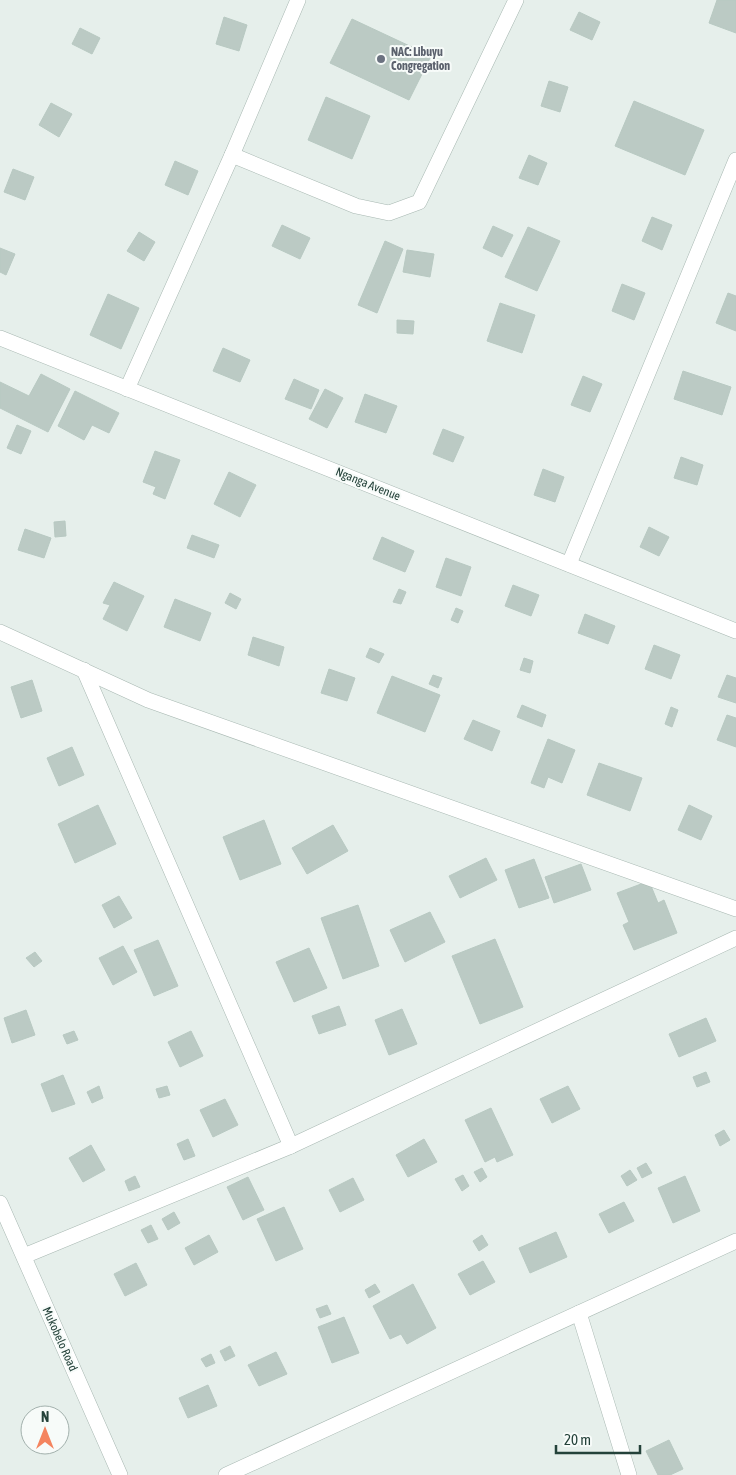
<svg xmlns="http://www.w3.org/2000/svg" width="736" height="1475" font-family="'Asap Condensed',sans-serif">
  <style>
    .building { fill: #bbcac4; stroke: #b8c9c2 }
    .lines { fill: none; stroke-linecap: round; stroke-linejoin: round }
    .minor-casing { stroke: #a8b8b2; stroke-width: 16 }
    .minor { stroke: #fff; stroke-width: 15 }
    .worship-dot { fill: #6b7280; stroke: #f7fbf9; stroke-width: 2 }
    .labels { text-anchor: middle; dominant-baseline: central; stroke-width: 4; stroke-linejoin: round; paint-order: stroke }
    .worship-label { font-size: 12px; font-weight: bold; fill: #5b616d; stroke: #f7fbf9; text-anchor: start }
    .street-label { font-size: 12px; fill: #24423a; stroke: #f7fbf9 }
  </style>
  <rect width="100%" height="100%" fill="#e6efeb"/>
  <!-- building -->
  <g class="building">
    <path d="M717,0h19v33l-27,-10z"/>
    <path d="M579,12l21,10 -8,18 -22,-10z"/>
    <path d="M224,17l23,8 -8,26 -23,-7z"/>
    <path d="M352,19l79,37 -22,44 -79,-37z"/>
    <path d="M80,28l20,10 -8,16 -20,-10z"/>
    <path d="M549,81l19,6 -8,25 -19,-6z"/>
    <path d="M326,97l44,19 -18,43 -44,-19z"/>
    <path d="M634,101l70,29 -19,45 -70,-29z"/>
    <path d="M51,103l21,11 -13,23 -20,-12z"/>
    <path d="M529,155l18,8 -9,22 -19,-7z"/>
    <path d="M175,161l23,10 -10,24 -23,-10z"/>
    <path d="M13,169l21,8 -9,23 -21,-8z"/>
    <path d="M652,217l20,8 -10,25 -20,-9z"/>
    <path d="M282,225l28,13 -10,21 -28,-13z"/>
    <path d="M493,226l20,9 -11,22 -19,-9z"/>
    <path d="M528,227l32,14 -23,50 -32,-14z"/>
    <path d="M139,232l16,10 -11,19 -17,-10z"/>
    <path d="M385,241l18,8 -26,64 -19,-8z"/>
    <path d="M0,248l15,6 -9,21 -6,-3z"/>
    <path d="M407,250l27,4 -4,23 -27,-5z"/>
    <path d="M622,284l23,9 -11,27 -22,-9z"/>
    <path d="M728,293l8,3v35l-20,-8z"/>
    <path d="M108,294l31,14 -18,41 -31,-14z"/>
    <path d="M500,303l35,12 -13,38 -35,-12z"/>
    <path d="M397,320l17,1 -1,13 -16,-1z"/>
    <path d="M223,348l27,12 -10,22 -27,-11z"/>
    <path d="M683,371l48,16 -9,28 -48,-16z"/>
    <path d="M41,374l29,15 -22,43 -48,-24v-26l29,14z"/>
    <path d="M583,376l19,8 -12,28 -19,-7z"/>
    <path d="M294,379l25,11 -8,19 -26,-10z"/>
    <path d="M325,389l18,9 -16,30 -18,-9z"/>
    <path d="M75,391l44,22 -10,20 -17,-8 -8,15 -26,-14z"/>
    <path d="M365,394l32,12 -11,27 -31,-11z"/>
    <path d="M17,425l14,6 -10,23 -14,-6z"/>
    <path d="M443,429l21,8 -11,25 -20,-8z"/>
    <path d="M155,451l25,9 -15,39 -12,-5 3,-7 -13,-5z"/>
    <path d="M681,457l22,8 -6,20 -23,-7z"/>
    <path d="M543,469l21,8 -9,25 -21,-7z"/>
    <path d="M229,472l27,13 -16,32 -26,-13z"/>
    <path d="M65,521l1,15 -11,1 -1,-15z"/>
    <path d="M649,527l20,10 -10,19 -19,-9z"/>
    <path d="M25,529l26,9 -7,20 -26,-8z"/>
    <path d="M192,535l27,10 -5,13 -27,-10z"/>
    <path d="M382,537l32,14 -9,21 -32,-13z"/>
    <path d="M446,558l25,9 -10,29 -25,-9z"/>
    <path d="M114,582l30,14 -17,35 -24,-12 7,-14 -7,-2z"/>
    <path d="M513,585l26,10 -8,21 -26,-10z"/>
    <path d="M399,589l7,3 -5,12 -8,-2z"/>
    <path d="M230,593l11,6 -5,10 -11,-6z"/>
    <path d="M175,599l36,14 -11,28 -36,-14z"/>
    <path d="M456,608l7,3 -5,12 -7,-3z"/>
    <path d="M585,614l30,12 -7,18 -30,-11z"/>
    <path d="M253,637l31,10 -5,19 -31,-11z"/>
    <path d="M654,645l26,10 -9,24 -26,-10z"/>
    <path d="M370,648l14,6 -5,9 -13,-6z"/>
    <path d="M524,658l9,3 -3,12 -10,-3z"/>
    <path d="M329,669l26,9 -8,23 -26,-8z"/>
    <path d="M433,675l9,3 -4,10 -9,-4z"/>
    <path d="M727,675l9,3v25l-18,-6z"/>
    <path d="M392,676l48,19 -15,37 -48,-19z"/>
    <path d="M32,680l10,31 -21,7 -10,-31z"/>
    <path d="M522,705l24,10 -4,12 -25,-10z"/>
    <path d="M671,707l7,3 -6,17 -7,-3z"/>
    <path d="M727,715l9,3v29l-19,-7z"/>
    <path d="M473,720l27,11 -8,20 -28,-12z"/>
    <path d="M548,739l27,11 -13,33 -14,-6 -4,11 -13,-5z"/>
    <path d="M72,747l12,28 -25,11 -12,-28z"/>
    <path d="M599,763l43,15 -12,33 -43,-16z"/>
    <path d="M98,805l18,39 -41,19 -17,-39z"/>
    <path d="M689,805l23,11 -11,24 -23,-10z"/>
    <path d="M264,820l17,44 -41,16 -17,-43z"/>
    <path d="M333,825l15,26 -41,23 -15,-26z"/>
    <path d="M486,858l11,22 -37,18 -11,-22z"/>
    <path d="M534,859l15,39 -30,10 -14,-38z"/>
    <path d="M581,864l10,26 -37,13 -9,-26z"/>
    <path d="M649,881l9,22 6,-3 13,33 -43,17 -11,-25 6,-3 -12,-29z"/>
    <path d="M119,896l13,22 -18,10 -12,-23z"/>
    <path d="M358,905l21,61 -36,13 -22,-61z"/>
    <path d="M430,912l15,30 -40,20 -15,-32z"/>
    <path d="M495,939l28,68 -43,17 -28,-68z"/>
    <path d="M158,940l20,46 -24,10 -20,-46z"/>
    <path d="M123,946l14,26 -24,13 -14,-27z"/>
    <path d="M309,948l18,40 -33,14 -18,-40z"/>
    <path d="M35,952l7,9 -8,6 -8,-9z"/>
    <path d="M339,1006l7,19 -27,9 -7,-18z"/>
    <path d="M402,1009l15,35 -28,11 -14,-35z"/>
    <path d="M26,1010l9,25 -23,8 -8,-25z"/>
    <path d="M706,1018l10,23 -37,16 -10,-23z"/>
    <path d="M74,1031l4,9 -11,4 -4,-9z"/>
    <path d="M191,1031l12,25 -23,11 -12,-25z"/>
    <path d="M706,1072l4,10 -13,5 -4,-10z"/>
    <path d="M63,1075l12,29 -23,8 -11,-28z"/>
    <path d="M99,1086l4,12 -11,5 -5,-11z"/>
    <path d="M167,1086l3,9 -11,3 -3,-9z"/>
    <path d="M568,1086l12,23 -28,14 -12,-24z"/>
    <path d="M225,1099l13,26 -25,12 -13,-27z"/>
    <path d="M491,1108l22,47 -16,7 -2,-5 -10,5 -20,-42z"/>
    <path d="M724,1130l6,10 -10,6 -5,-11z"/>
    <path d="M188,1139l7,17 -11,4 -7,-16z"/>
    <path d="M424,1139l13,23 -29,15 -12,-22z"/>
    <path d="M91,1145l14,25 -22,12 -14,-24z"/>
    <path d="M646,1163l6,10 -10,5 -5,-10z"/>
    <path d="M482,1168l5,9 -7,5 -6,-10z"/>
    <path d="M630,1170l7,10 -10,6 -6,-10z"/>
    <path d="M463,1175l6,11 -7,5 -7,-12z"/>
    <path d="M135,1176l5,11 -11,4 -4,-10z"/>
    <path d="M685,1176l15,35 -27,12 -15,-35z"/>
    <path d="M248,1177l16,33 -21,10 -16,-33z"/>
    <path d="M353,1178l11,22 -24,12 -11,-22z"/>
    <path d="M624,1202l10,19 -25,12 -10,-19z"/>
    <path d="M284,1207l19,42 -27,12 -19,-42z"/>
    <path d="M174,1212l6,11 -12,7 -6,-11z"/>
    <path d="M151,1225l7,14 -10,4 -7,-13z"/>
    <path d="M556,1232l11,25 -37,16 -11,-25z"/>
    <path d="M209,1235l9,17 -24,13 -9,-17z"/>
    <path d="M482,1235l6,10 -9,6 -6,-10z"/>
    <path d="M483,1261l12,21 -25,13 -12,-21z"/>
    <path d="M136,1263l11,22 -22,11 -11,-22z"/>
    <path d="M375,1284l5,8 -11,6 -4,-8z"/>
    <path d="M413,1284l23,44 -29,16 -6,-10 -11,5 -17,-33z"/>
    <path d="M327,1305l4,9 -11,4 -4,-9z"/>
    <path d="M344,1317l15,36 -27,10 -14,-36z"/>
    <path d="M230,1346l5,10 -10,5 -5,-10z"/>
    <path d="M276,1352l11,22 -28,12 -11,-21z"/>
    <path d="M211,1354l4,9 -9,4 -5,-8z"/>
    <path d="M208,1385l9,21 -29,12 -9,-20z"/>
    <path d="M669,1440l14,29 -13,6h-12l-12,-24z"/>
  </g>
  <g class="lines">
    <defs>
      <g id="minor">
        <path d="M232,155l124,51 33,7 30,-11 97,-202"/>
        <path d="M0,338l736,293"/>
        <path d="M127,389l105,-234 66,-155"/>
        <path d="M569,564l167,-404"/>
        <path d="M0,632l148,68 588,209"/>
        <path d="M84,670l207,476"/>
        <path d="M0,1203l120,272"/>
        <path d="M24,1256l267,-110 445,-208"/>
        <path d="M579,1313l50,162"/>
        <path d="M226,1475l510,-234"/>
      </g>
    </defs>
    <!-- minor casing -->
    <use href="#minor" class="minor-casing"/>
    <!-- minor -->
    <use href="#minor" class="minor"/>
  </g>
  <!-- markers -->
  <circle class="worship-dot" cx="381" cy="59" r="5"/>
  <g class="labels">
    <!-- worship labels -->
    <g class="worship-label">
      <text x="391" y="52">NAC: Libuyu<tspan x="391" dy="14">Congregation</tspan></text>
    </g>
    <!-- street labels -->
    <g class="street-label">
      <text transform="translate(368 484) rotate(22)">Nganga Avenue</text>
      <text transform="translate(60 1339) rotate(66)">Mukobelo Road</text>
    </g>
  </g>
  <!-- north arrow -->
  <g transform="translate(45 1430)"><circle r="24" fill="#f7fbf9" stroke="#a3b1ad"/>
  <path d="M0-4L9 19L0 12L-9 19Z" fill="#f4845f"/>
  <text y="-8" font-size="14" font-weight="bold" text-anchor="middle" fill="#24423a">N</text>
  </g>
  <!-- scale -->
  <path d="M556 1445v8h84v-8" fill="none" stroke="#24423a" stroke-width="2.5"/>
  <text x="564" y="1445" font-size="15" fill="#24423a" stroke="#f7fbf9" stroke-width="4" paint-order="stroke">20 m</text>
</svg>
